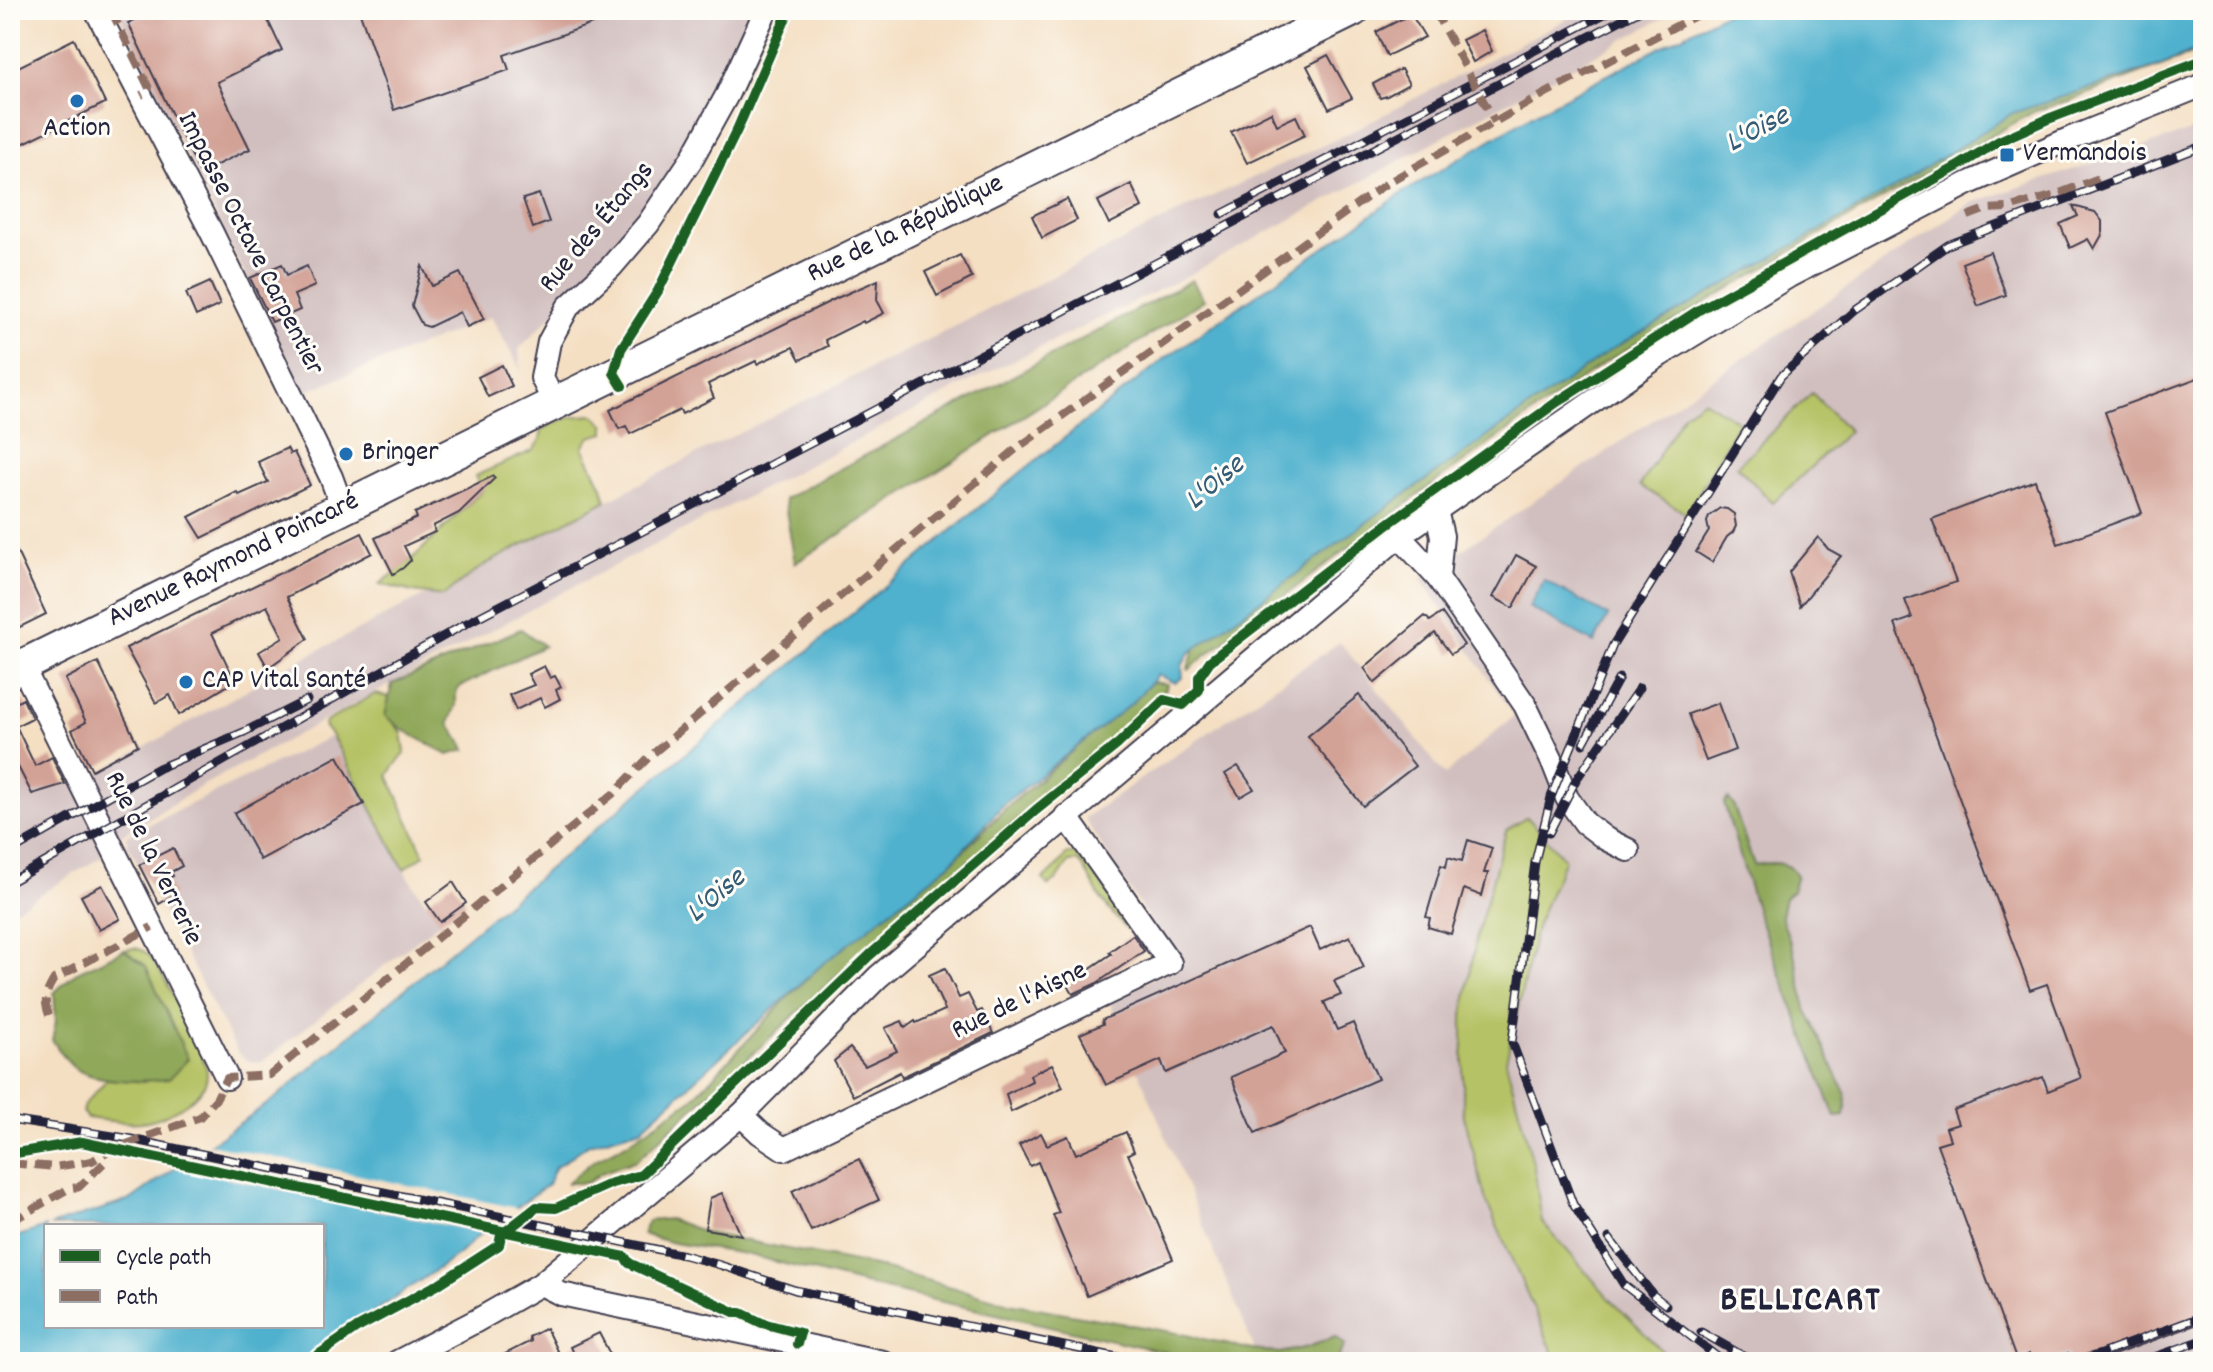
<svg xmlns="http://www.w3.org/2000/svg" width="2213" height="1372" font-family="Dekko,sans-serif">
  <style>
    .industrial { fill: #d1bfbf }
    .green { fill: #b5c265; stroke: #6c7250; stroke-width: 2 }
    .forest { fill: #90a85a; stroke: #59654a; stroke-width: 2 }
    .water { fill: #4fb1ce; stroke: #386a84; stroke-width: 2 }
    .pier { fill: #f4dfc3 }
    .building { fill: #d3a296 }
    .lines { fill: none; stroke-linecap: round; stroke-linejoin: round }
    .street-casing { stroke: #423e4f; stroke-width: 26 }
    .secondary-casing { stroke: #423e4f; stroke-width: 36 }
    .street { stroke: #fff; stroke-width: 22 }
    .secondary { stroke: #fff; stroke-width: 32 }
    .rail-casing { stroke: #22223b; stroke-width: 9 }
    .rail { stroke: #fdfcf7; stroke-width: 6; stroke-dasharray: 18; stroke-linecap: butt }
    .quiet { stroke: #8d6e63; stroke-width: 8; stroke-dasharray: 16 8; stroke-linecap: butt }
    .cycleway-casing { stroke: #fdfcf7; stroke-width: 15 }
    .cycleway { stroke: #1b5e20; stroke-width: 10 }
    .poi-dot { fill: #1f6fb2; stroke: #fdfcf7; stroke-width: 3 }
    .labels { text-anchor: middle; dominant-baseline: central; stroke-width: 6; stroke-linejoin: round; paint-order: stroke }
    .poi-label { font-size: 28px; fill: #22223b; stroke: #fdfcf7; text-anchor: start }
    .street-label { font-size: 28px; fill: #22223b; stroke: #fdfcf7 }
    .water-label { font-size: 30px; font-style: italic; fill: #345b76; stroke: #fdfcf7 }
    .district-label { font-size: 36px; font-weight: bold; letter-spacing: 2px; fill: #22223b; stroke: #fdfcf7 }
  </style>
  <rect width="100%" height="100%" fill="#fdfcf7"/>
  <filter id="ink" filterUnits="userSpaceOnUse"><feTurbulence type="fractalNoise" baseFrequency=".0125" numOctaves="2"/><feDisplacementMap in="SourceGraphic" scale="16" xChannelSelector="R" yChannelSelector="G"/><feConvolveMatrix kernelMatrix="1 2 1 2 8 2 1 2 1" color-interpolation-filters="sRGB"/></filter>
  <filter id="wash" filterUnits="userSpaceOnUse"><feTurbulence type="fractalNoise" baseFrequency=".006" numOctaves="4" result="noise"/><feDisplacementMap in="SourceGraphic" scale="32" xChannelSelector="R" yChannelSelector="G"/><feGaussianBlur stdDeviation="1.8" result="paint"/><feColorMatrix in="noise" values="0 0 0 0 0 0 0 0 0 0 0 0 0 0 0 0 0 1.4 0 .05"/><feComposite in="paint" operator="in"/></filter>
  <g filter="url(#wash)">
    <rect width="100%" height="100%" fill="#f4dfc3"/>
    <!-- industrial -->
    <g class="industrial">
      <path d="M117,10h641l-44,98 -82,125 -113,116 2,21 -30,-53 -189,76z"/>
      <path d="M1584,10h94l-499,270 -210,102 -406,210 -356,191 -97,59 2,5 -11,10 -91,56v-162l22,43 34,-10 15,-1 223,-125 397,-206 245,-121 237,-121 158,-73z"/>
      <path d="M2203,127v1235h-957l8,-15 -145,-346 69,-36 -94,-147 256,-176 105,133 69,-59 -93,-138 550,-375z"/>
      <path d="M332,736l77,143 31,43 -178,140 -14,-1 -10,-8 -108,-205h-1l-3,-5 2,-1 -3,-6z"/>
    </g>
    <!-- green -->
    <g class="green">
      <path d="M1812,393l37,38 -76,72 -36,-37z"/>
      <path d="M1703,400l36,22 -52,92 -47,-28 44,-73z"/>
      <path d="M594,415l11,10v8l-15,4 -7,10 19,40 4,14 -122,64 -41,31 -30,-4 -33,-8 31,-24 71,-69 -7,-15 57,-25 8,-11 2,-10c19,-12 29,-14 52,-15z"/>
      <path d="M375,694l14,3 7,10 -3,15 9,11 3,19 -17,23 36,80 -20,14 -72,-133 -8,-10 2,-4z"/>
      <path d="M1527,817l38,42 -28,65 -31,137 28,106 8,55 68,77 63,63h-115l-2,-3 -70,-158 -23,-89v-97l13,-76 30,-108z"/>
      <path d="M1067,854h9l9,6 47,68 -1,4c-11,-8 -29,-30 -35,-42 -6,-11 -9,-20 -18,-29l-9,1 -12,18 -9,6 -5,-7 10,-8z"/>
      <path d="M134,948c7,1 11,3 16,8 10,11 57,104 57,117 1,25 -43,46 -65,49 -17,2 -38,-2 -55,-4l-5,-6 2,-7 23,-26 38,3 1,-116 -22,-16z"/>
    </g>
    <!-- forest -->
    <g class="forest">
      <path d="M2203,31v19l-137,52 -29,8 -206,118 -227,135 -167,118 -232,175 -16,14 -1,-2 10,-29 387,-285 447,-254z"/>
      <path d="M1192,280l12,20 -409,263 -11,-64z"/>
      <path d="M521,629l23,17 -83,40 -5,5v14l-7,18 17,27 -18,5 -46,-26 -17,-13 7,-32z"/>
      <path d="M1153,682l14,2 -1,5 -37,36 -258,220 -234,215 -36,13 -14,10h-20l26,-22 33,-17 66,-45 98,-104 49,-47 112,-85 54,-54z"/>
      <path d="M1728,799l5,5 21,61c16,-3 32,-5 43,10l-5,16 -7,7 -4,18 13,37 12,56 40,86 1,11 -3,10 -9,1 -77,-202 -34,-112z"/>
      <path d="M124,950l22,16 42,93 -19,20c-23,3 -80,4 -98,-14 -7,-7 -13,-17 -19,-25l4,-19 -2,-28 21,-20z"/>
      <path d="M669,1219l38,14 172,34 130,36 168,30 75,17 28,3 28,-6 27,-10 10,8 -9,17h-127l-333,-75 -131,-33 -72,-11 -31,-9 6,-13z"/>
    </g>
    <!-- water -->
    <g class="water">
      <path d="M1731,10h472v38l-45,18 -145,47 -121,76 -283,162 -227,160 -193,142 -7,13 1,11 -8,6 -17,-8 -27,29 -127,100 -53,59 -133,105 -177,161 -52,15 -34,24 -7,16 -72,54 -18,17 -158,107h-290v-123l36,-12v99h276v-100h-272l80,-26 144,-101 746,-626 144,-114 240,-167 133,-80z"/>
      <path d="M1544,580l64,36 -14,27 -65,-36z"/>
    </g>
    <!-- pier -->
    <path class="pier" d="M204,1143l317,66 -33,25 -317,-68z"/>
    <g id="blocks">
      <!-- building -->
      <g class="building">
        <path d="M156,10h107l19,40 -65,32 33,67 -50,24 -72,-150z"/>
        <path d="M359,10h267v2l-122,43 5,15 -115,40z"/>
        <path d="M1411,14l14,23 -38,19 -11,-24z"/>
        <path d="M1482,30l10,21 -19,11 -11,-22z"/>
        <path d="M74,39l31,64 -95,47v-79z"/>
        <path d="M1328,55l24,43 -23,11 -22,-43z"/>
        <path d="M1401,69l8,15 -22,12 -7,2 -7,-14z"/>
        <path d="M1271,112l6,13 19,-9 9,19 -58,28 -16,-31z"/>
        <path d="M1131,184l11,23 -33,17 -11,-23z"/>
        <path d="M539,194l10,28 -16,6 -10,-29z"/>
        <path d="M1067,199l10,21 -35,18 -10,-22z"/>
        <path d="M2073,206l22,6 7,9v14l-8,14 -6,-10 -18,9 -10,-24 18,-8z"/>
        <path d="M1990,252l16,43 -28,11 -16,-43z"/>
        <path d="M960,255l12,23 -35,18 -12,-24z"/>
        <path d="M282,264l5,11 20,-9 8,20 -21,9 6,15 -28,12 -22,-44z"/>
        <path d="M422,266l10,20 28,-13 24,46 -17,8 -7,-15 -31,15 -7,-2 -10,-19z"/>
        <path d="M878,280l-1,20 7,13 -20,10 -1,-2 -38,19 3,6 -28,14 -7,-13 -36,17 -1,-3 -48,23 6,14 -32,16 -2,-4 -50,24 -4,-8 -7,3 -9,-19 227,-112z"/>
        <path d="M210,282l10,23 -24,11 -10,-23z"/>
        <path d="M502,365l10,21 -24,11 -10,-20z"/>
        <path d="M2203,376v946l-108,40h-24l-3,-9 -23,9h-13l-3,-8 -13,5 -79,-215 13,-4 -4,-12 12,-4 -5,-14 90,-33 5,14 33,-13 -34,-94 -17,6 -135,-366 17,-6 -7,-18 51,-18 -24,-63 103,-39 23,64 84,-31 -37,-101z"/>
        <path d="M287,448l3,6 4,-2 16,33 -108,53 -13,-21 48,-25 2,3 29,-13 -10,-20z"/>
        <path d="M493,476l2,2 -36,35 -26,13 2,6 -31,14 7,14 -8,8 -10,6 -18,-36 42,-20 -2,-5z"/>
        <path d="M1720,508l7,1 7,5 2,12 -3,6 -6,5 -15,25 -16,-10 13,-21 -2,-9 2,-6z"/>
        <path d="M362,533l10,20 -85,44 21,42 -40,29 -9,-16 24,-15 -16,-31 -55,27 23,48 -56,34 -9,-20 -14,8 -30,-55z"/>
        <path d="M10,537l36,77 -36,18z"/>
        <path d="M1818,537l10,12 13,7 -41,50 -11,-34z"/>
        <path d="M1516,555l20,11 -23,42 -20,-11z"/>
        <path d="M1442,613l22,32 -13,9 -16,-21 -60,50 -11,-15 61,-52 5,5z"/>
        <path d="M98,662l40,83 -46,25 -20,-40 14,-8 -21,-43z"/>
        <path d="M544,666l6,12 5,-2 6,11 -5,3 4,9 -15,8 -5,-9 -24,12 -7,-15 25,-10 -6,-11z"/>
        <path d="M1359,695l56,71 -52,40 -55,-70z"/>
        <path d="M23,699l9,19 -16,8 19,40 17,-9 13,27 -33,10 -22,-43v-45z"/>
        <path d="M1718,703l17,47 -29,11 -18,-47z"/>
        <path d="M338,756l26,48 -104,56 -26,-47z"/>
        <path d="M1238,766l16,23 -14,8 -15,-23z"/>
        <path d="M1468,840l24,8 -8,25h4l-6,23 -18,-7 -13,45 -23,-7 2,-9 -4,-1 15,-52 5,2 2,-10 14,4z"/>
        <path d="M173,848l9,18 -11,6 2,4 -7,3 8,16 -15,9 -20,-39z"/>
        <path d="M453,882l13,21 -26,19 -14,-20z"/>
        <path d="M102,885l18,34 -21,11 -18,-34z"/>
        <path d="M1310,927l10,23 30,-14 14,32 -30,13 7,14 -17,7 13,28 16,-7 25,56 -123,54 -24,-56 54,-24 -12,-28 -107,48 -5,-13 -55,25 -26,-51 23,-10 -1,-4z"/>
        <path d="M1133,935l11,16 -47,32 -24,11 -6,-10 44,-30 -2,-2z"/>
        <path d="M945,968l14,30 9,-4 9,18 5,-2 11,23 -91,44 -2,-5 -47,24 -19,-35 16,-13 15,18 32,-15 -12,-23 17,-7 3,7 10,-7 1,2 29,-13 -16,-35z"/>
        <path d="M1052,1064l11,23 -52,25 -5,-18 26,-13 -2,-6z"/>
        <path d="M1126,1132l8,19 -6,3 45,105 -86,37 -34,-81 6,-2 -21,-51 -8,4 -11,-21 22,-12 6,12 21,-9 8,18z"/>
        <path d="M859,1159l20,41 -68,31 -19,-40z"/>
        <path d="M722,1193l19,42 -36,-6 5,-31z"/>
        <path d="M546,1328l12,25 -18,9h-51l42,-21 -2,-4z"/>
        <path d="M599,1333l11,21 -17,8h-16l-7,-15z"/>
      </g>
    </g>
  </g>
  <g filter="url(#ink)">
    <use href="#blocks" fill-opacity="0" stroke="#423e4f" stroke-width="2"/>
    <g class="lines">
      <defs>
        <g id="street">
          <path d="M96,10l116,223 119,244 11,30"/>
          <path d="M554,402l-12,-24 7,-36 19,-35 43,-40 37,-43 43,-64 36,-65 39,-85"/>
          <path d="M1436,510l6,26 -4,42"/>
          <path d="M1399,536l39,42 87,127 29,60 13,33 18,25 21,16 22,11"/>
          <path d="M22,666l205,412"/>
          <path d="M741,1115l19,18 24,16 386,-186 -104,-147"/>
          <path d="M541,1284l20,10 322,68"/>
          <path d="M397,1362l79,-41 65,-37 200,-169 137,-138 521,-441 261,-181 129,-79 180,-93 100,-44 134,-54"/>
        </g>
        <path id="secondary" d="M10,672l1343,-662"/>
      </defs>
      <!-- street casing -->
      <use href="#street" class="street-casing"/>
      <!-- secondary casing -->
      <use href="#secondary" class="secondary-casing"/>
      <!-- street -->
      <use href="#street" class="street"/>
      <!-- secondary -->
      <use href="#secondary" class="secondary"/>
      <defs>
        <g id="rail">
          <path d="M1222,214l390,-204"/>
          <path d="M1583,744l36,-66"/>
          <path d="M1549,833l27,-53 63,-92"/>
          <path d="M10,852l149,-84 85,-36 63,-32"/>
          <path d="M10,882l455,-258 1175,-614"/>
          <path d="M10,1120l116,18 558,117 36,10 75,25 346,72"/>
          <path d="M1609,1238l44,57 13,10"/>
          <path d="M1701,1332l53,30"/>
          <path d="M1724,1362l-100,-77 -51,-81 -61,-162 23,-180 16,-65 62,-152 168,-269 74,-66 93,-65 255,-99"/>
          <path d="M2072,1362l29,-8 102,-38"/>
          <path d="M2140,1362l63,-22"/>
        </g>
      </defs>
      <!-- rail casing -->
      <use href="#rail" class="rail-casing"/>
      <!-- rail -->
      <use href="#rail" class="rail"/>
      <!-- quiet -->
      <g class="quiet">
        <path d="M111,10l38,78 -2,4 -6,3"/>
        <path d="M1434,10l61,112"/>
        <path d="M1968,216l18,-7 21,-1 45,-12 52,-20"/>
        <path d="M49,1015c-6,-15 -3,-23 5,-36l98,-52"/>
        <path d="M10,1163l45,4 37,-6 18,-11 90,-33 16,-18 11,-21 43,-3 344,-282 36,-37 366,-307 371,-266 159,-90 161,-83"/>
        <path d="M10,1222l60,-34 9,-1 30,-29"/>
      </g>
      <defs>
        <g id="cycleway">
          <path d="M622,386l-8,-13 7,-24 37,-58 79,-161 52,-120"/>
          <path d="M10,1154l72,-12 543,115 4,6 107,50h5l21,10 38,10 -3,11"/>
          <path d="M308,1362l49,-34 80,-43 62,-40 2,-10 36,-28 19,1 56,-25 29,-8 229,-220 166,-145 82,-66 46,-44 19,5 16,-15v-13l11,-16 175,-135 172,-124 142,-92 261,-145 39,-24 49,-22 155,-59"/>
        </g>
      </defs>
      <!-- cycleway casing -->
      <use href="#cycleway" class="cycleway-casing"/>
      <!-- cycleway -->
      <use href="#cycleway" class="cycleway"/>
    </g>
  </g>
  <!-- markers -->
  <g class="poi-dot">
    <circle cx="77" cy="101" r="8"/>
    <rect x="1999" y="147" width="16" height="16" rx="4"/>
    <circle cx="346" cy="454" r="8"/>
    <circle cx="186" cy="682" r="8"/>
  </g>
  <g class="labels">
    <!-- poi labels -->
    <g class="poi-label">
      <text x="77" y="130" text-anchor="middle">Action</text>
      <text x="2023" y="155">Vermandois</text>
      <text x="362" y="454">Bringer</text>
      <text x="202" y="682">CAP Vital Santé</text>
    </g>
    <!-- street labels -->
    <g class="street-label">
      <text transform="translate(598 228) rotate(-50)">Rue des Étangs</text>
      <text transform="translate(906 230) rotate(-26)">Rue de la République</text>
      <text transform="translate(249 244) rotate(63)">Impasse Octave Carpentier</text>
      <text transform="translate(234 561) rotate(-26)">Avenue Raymond Poincaré</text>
      <text transform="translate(152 859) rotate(64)">Rue de la Verrerie</text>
      <text transform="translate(1020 1002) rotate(-26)">Rue de l'Aisne</text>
    </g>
    <!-- water labels -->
    <g class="water-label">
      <text transform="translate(1758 131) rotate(-28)">L'Oise</text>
      <text transform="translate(1216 484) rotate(-40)">L'Oise</text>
      <text transform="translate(717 897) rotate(-40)">L'Oise</text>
    </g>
    <!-- district labels -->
    <g class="district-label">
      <text x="1801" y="1302">BELLICART</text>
    </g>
  </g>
  <!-- margin -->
  <rect width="2213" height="1372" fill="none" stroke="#fdfcf7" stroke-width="40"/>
  <!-- legend -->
  <rect x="44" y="1224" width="280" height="104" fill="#fdfcf7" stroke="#a5a5ac" stroke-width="2"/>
  <rect x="60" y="1250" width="40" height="12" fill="#1b5e20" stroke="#a5a5ac" stroke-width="2"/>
  <text x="116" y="1264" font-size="24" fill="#22223b">Cycle path</text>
  <rect x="60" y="1290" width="40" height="12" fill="#8d6e63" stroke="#a5a5ac" stroke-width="2"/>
  <text x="116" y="1304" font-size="24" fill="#22223b">Path</text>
</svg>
